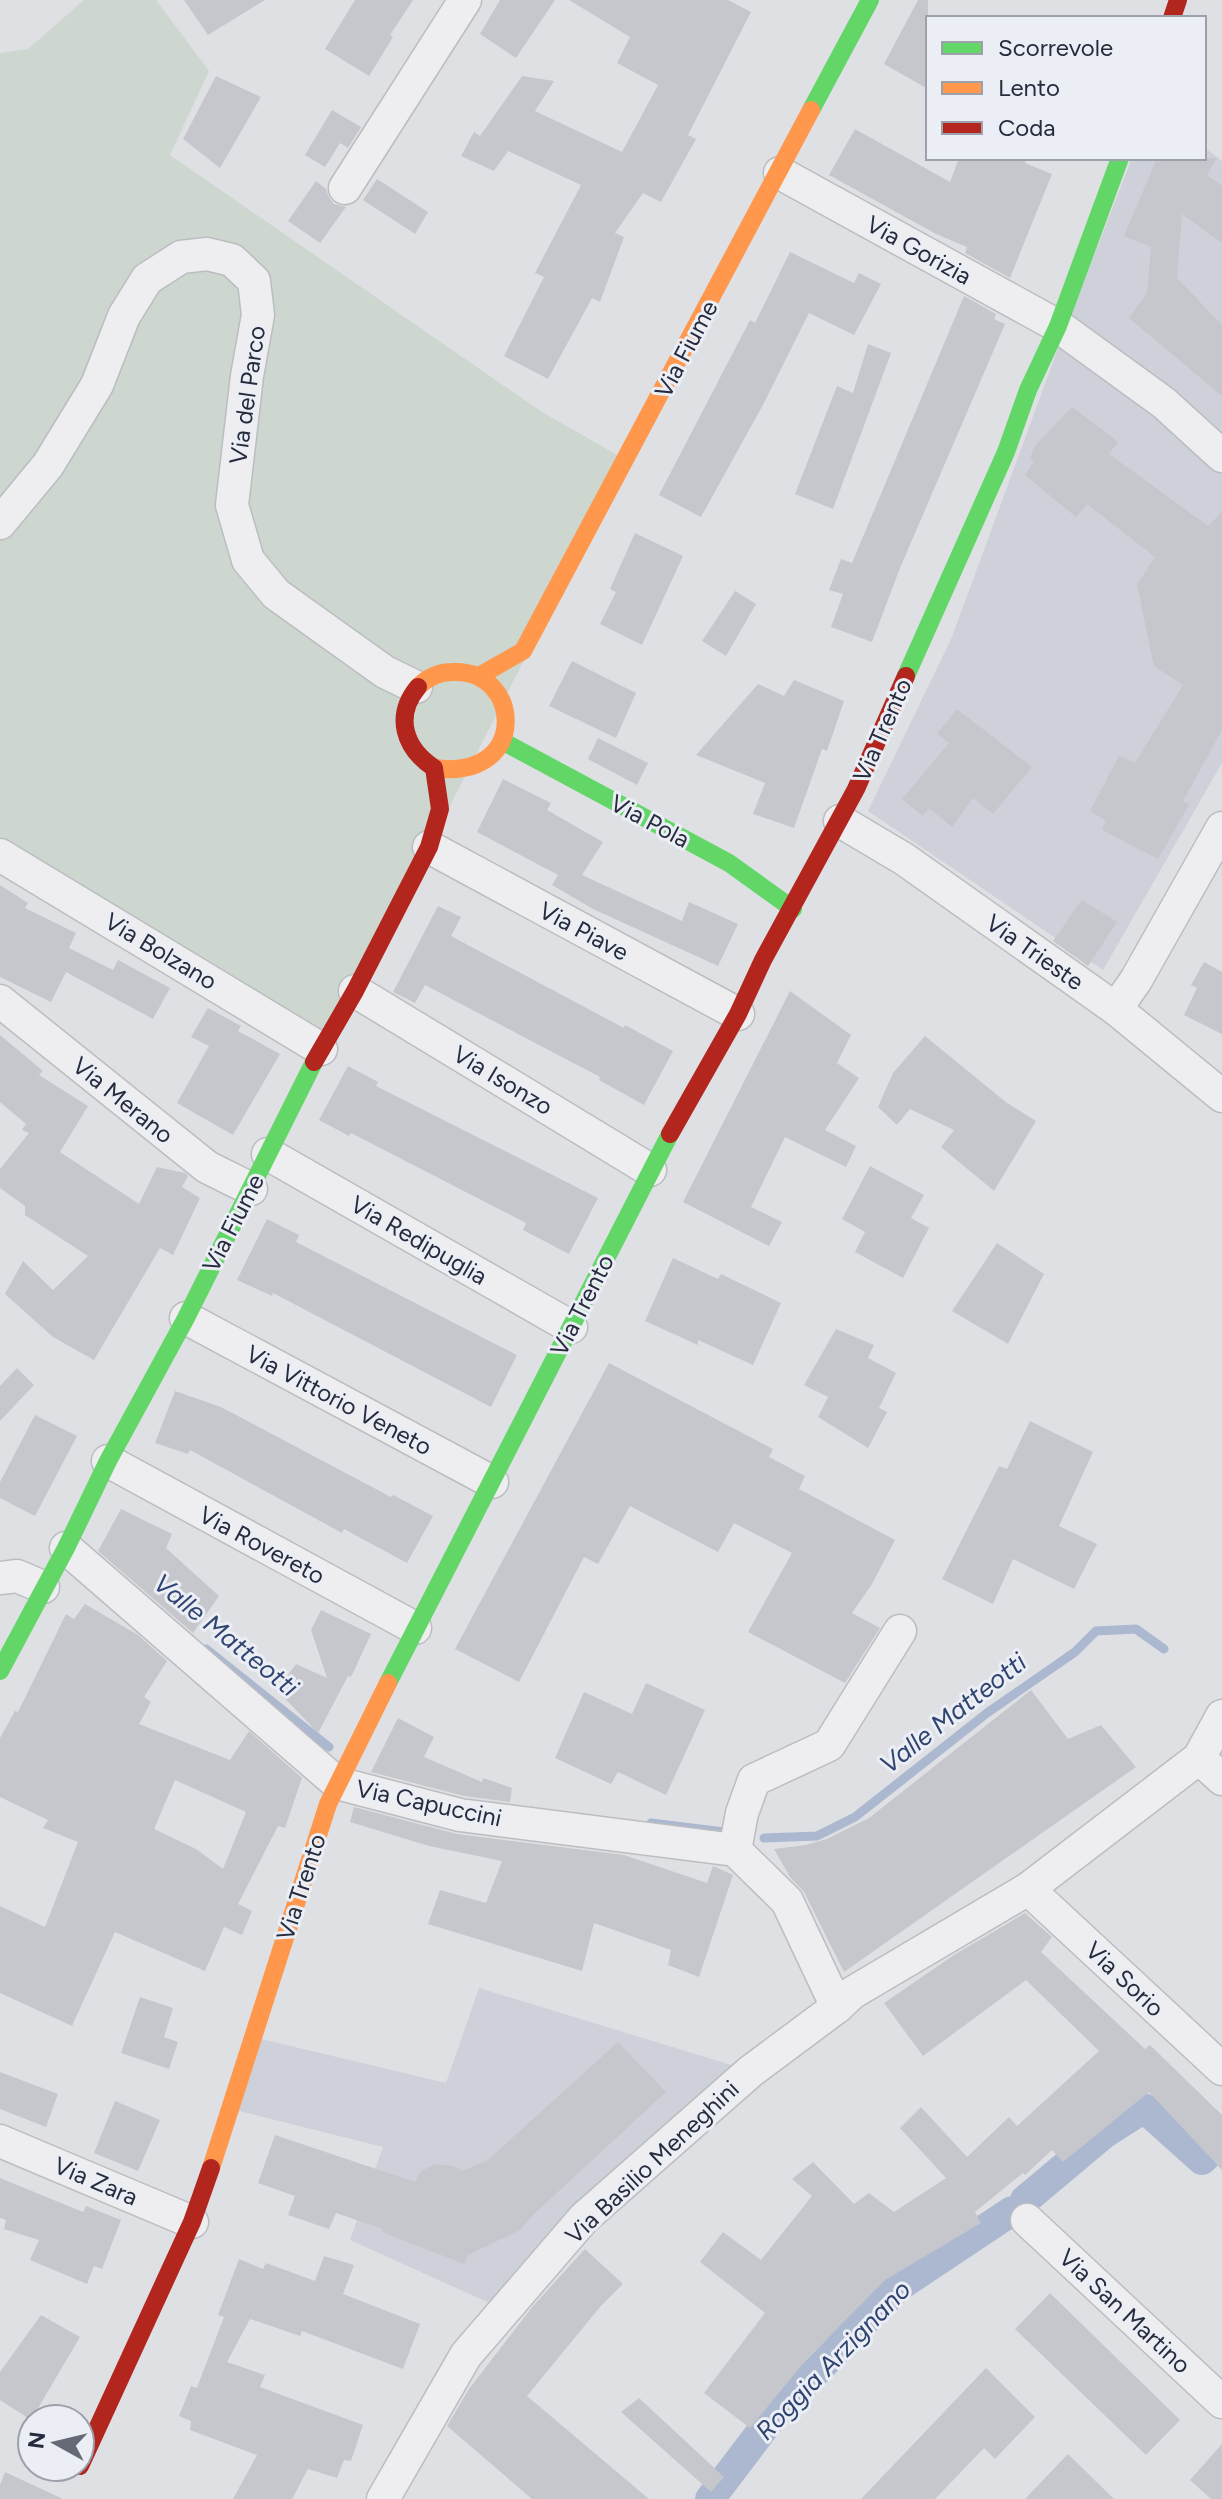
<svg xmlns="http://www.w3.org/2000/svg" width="1222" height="2499" font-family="Figtree,sans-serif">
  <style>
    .built { fill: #ced1d9 }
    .green { fill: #cdd7cf }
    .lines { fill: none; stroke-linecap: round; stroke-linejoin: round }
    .stream { stroke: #acb8d0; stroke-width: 9 }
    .canal { stroke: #acb8d0; stroke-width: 30 }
    .building { fill: #c5c7cc; fill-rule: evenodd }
    .street-casing { stroke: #bbbdc1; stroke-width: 35 }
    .street { stroke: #eeeef1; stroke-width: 32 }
    .fast { stroke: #63d668; stroke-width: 18 }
    .slow { stroke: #ff974d; stroke-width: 18 }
    .jam { stroke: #b3261e; stroke-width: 18 }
    .labels { text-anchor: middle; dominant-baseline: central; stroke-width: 6; stroke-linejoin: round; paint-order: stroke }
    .street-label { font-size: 24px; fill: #262b3d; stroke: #ebeef4 }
    .water-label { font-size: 26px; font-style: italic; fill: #304471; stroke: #ebeef4 }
  </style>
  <rect width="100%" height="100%" fill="#dee0e4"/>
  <!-- built -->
  <g class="built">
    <path d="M1204,147l18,14v602l-119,207 -235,-159 84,-174 108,-294 72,-185h72z"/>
    <path d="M479,1988l272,83 -246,239 -155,-70 33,-93 -152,-38 22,-72 193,46z"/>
  </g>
  <!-- green -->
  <path class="green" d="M84,0h72l53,71 -39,84 372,257 84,48 -197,387 -108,202 -321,-194v-802l28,-4z"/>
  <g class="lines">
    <!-- stream -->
    <g class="stream">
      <path d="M206,1649l123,98"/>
      <path d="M651,1823l73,9"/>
      <path d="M764,1838l53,-2 38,-19 132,-104 88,-61 21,-21 40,-2 28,20"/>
    </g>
    <!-- canal -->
    <g class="canal">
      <path d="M1025,2200l80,-67 39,-25 58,52 20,-20"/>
      <path d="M710,2499l63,-83 125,-129 114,-76"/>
    </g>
  </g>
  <!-- building -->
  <g class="building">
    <path d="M184,0h81l-57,35z"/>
    <path d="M355,0h58l-23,35 3,2 -24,39 -44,-27z"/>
    <path d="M500,0h55l-39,58 -36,-24z"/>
    <path d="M569,0h159l23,12 -63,123 8,4 -35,63 -18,-9 -28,40 9,4 -24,65 -8,-4 -44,81 -44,-23 40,-79 -9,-4 46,-88 -73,-34 -14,20 -33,-15 13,-24 6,4 42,-60 32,5 -19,30 87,41 36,-67 -41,-22 13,-26z"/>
    <path d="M918,0h10v89l-44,-25z"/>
    <path d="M216,76l45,21 -41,71 -37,-29z"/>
    <path d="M332,110l29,17 -13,21 -8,-5 -15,24 -20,-12z"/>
    <path d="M855,129l95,53 9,-24h68l-2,5 27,11 -42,104 -45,-25 2,-6 -31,-13 -107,-59z"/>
    <path d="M1157,158h60l-10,17 15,11v57l-40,-29 -5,64 45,47v71l-93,-78 18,-25 4,-46 -27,-11z"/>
    <path d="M377,179l51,33 -13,22 -52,-34z"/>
    <path d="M316,181l10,8 3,8 5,7 12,3 -26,36 -32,-22z"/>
    <path d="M790,252l64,31 5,-10 22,11 -27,51 -45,-22 -45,90 -63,114 -42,-22 91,-175 5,3z"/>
    <path d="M964,296l32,18 -2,5 11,5 -105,244 -28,74 -41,-15 12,-33 -14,-4 12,-31 11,4z"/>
    <path d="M868,344l23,9 -58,156 -38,-15 42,-108 16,7z"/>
    <path d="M1072,407l46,35 -9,12 99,72 14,-14v218l-39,71 6,4 -31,54 -56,-29 4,-9 -16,-10 29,-55 16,7 48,-78 -29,-19 -17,-81 18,-28 -68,-53 -11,13 -51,-42 9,-14 -4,-3 5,-12z"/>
    <path d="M635,533l48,23 -41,89 -42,-21 16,-32 -6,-3z"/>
    <path d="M735,591l21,13 -30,52 -24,-15z"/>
    <path d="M572,661l64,32 -20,45 -67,-32z"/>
    <path d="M794,680l50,21 -17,50 -5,-2 -28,79 -41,-14 12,-31 -69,-28 62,-71 26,12z"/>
    <path d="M957,709l75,58 -39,47 -20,-16 -21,29 -23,-19 -6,8 -21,-17 47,-56 -12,-9z"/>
    <path d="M598,738l50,25 -11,22 -49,-26z"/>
    <path d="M503,779l48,24 -4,7 56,32 -21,33 100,46 7,-19 49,22 -20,42 -125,-57 -41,-24 6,-10 -81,-43z"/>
    <path d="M0,885l28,18 -3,5 51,25 -7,15 44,22 5,-10 52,28 -17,31 -87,-47 -15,30 -51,-25z"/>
    <path d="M1082,900l35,22 -29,44 -35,-25z"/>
    <path d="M438,906l23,11 -10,19 173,92 1,-3 48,26 -29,54 -45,-25 1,-3 -175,-92 -10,18 -22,-11z"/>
    <path d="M1204,962l18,10v62l-38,-19 13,-27 -6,-3z"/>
    <path d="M790,991l61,44 -14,28 22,15 -34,52 31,16 -10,21 -61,-30 -34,70 31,15 -13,24 -86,-44z"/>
    <path d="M208,1008l33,18 -3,5 42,23 -47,81 -56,-32 32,-57 -18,-9z"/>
    <path d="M0,1035l43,36 -4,4 49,31 -28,46 79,52 18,-37 28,6 3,3 -6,11 18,11 -27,57 -13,-7 -66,112 -41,-23 -48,-43 18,-33 30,29 35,-34 -63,-41v-9l-25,-18v-19l29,-36 -7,-3 4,-6 -26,-22z"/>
    <path d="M925,1036l82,67 29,18 -42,70 -53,-44 13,-17 -44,-21 -13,16 -19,-18 15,-34z"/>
    <path d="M348,1066l30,16 -2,4 222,112 -29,56 -46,-24 3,-7 -175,-90 -2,3 -30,-16z"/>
    <path d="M870,1166l54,29 -13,23 18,10 -26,50 -48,-26 10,-20 -23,-13z"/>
    <path d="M267,1219l32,16 -3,7 221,113 -26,52 -218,-114 -1,3 -35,-16z"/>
    <path d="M997,1243l47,31 -36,70 -56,-33z"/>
    <path d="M673,1258l45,21 3,-5 60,29 -28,62 -55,-25v5l-53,-24z"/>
    <path d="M836,1329l38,16 -6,13 28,15 -17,35 8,4 -19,36 -50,-31 10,-20 -24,-12z"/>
    <path d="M609,1363l164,86 -4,8 36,19 -6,13 96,51 -23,44 -20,29 28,15 -35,55 -97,-51 44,-79 -58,-30 -16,29 -88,-46 -32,58 -14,-7 -65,125 -64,-33z"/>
    <path d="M17,1368l17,17 -34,36v-35z"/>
    <path d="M175,1391l46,16 170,90 2,-2 40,21 -26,47 -63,-34 -2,4 -152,-83 -2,4 -33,-11z"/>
    <path d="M35,1415l42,21 -42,80 -35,-18v-16z"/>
    <path d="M1030,1421l63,31 -34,74 38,18 -23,45 -61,-30 -20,45 -51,-25 57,-113 8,3z"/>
    <path d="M121,1509l51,25 -6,14 53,48 -26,37 -95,-82z"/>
    <path d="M85,1604l53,31 29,26 -23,36 7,5 -12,22 91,36 19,-29 53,47 -17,50 -7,-2 -40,78 14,7 -10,24 -18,-8 -19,44 -90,-39 -43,94 -72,-33v-87l45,21 33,-85 -35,-14 5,-8 -48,-23v-59l15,-27 3,1 48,-98 8,5zM175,1780l71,32 -23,57 -27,-20 -42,-20z"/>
    <path d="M321,1610l50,24 -20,43 -3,-1 -30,57 -41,-43 19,-26 31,14 -16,-48z"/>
    <path d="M646,1683l59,27 -39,85 -48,-23 -7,12 -56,-26 29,-66 48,22z"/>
    <path d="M1031,1690l37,49 33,-14 35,42 -292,205 -40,-80 -14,-15 -16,-28 32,-4 21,-6 42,-21z"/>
    <path d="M398,1718l36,19 -10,20 58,25 1,-4 29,10 -2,14 -46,-6 -93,-24z"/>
    <path d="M354,1807l103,27 167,21 83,28 6,-17 20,9 -34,102 -31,-12 3,-15 -77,-27 -12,48 -154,-47 12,-34 46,13 16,-42 -73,-15 -79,-24z"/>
    <path d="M1025,1913l27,24 -11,15 104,97 5,-4 72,70v55l-73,-78 -86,70 -11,-12 -27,25 -2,-2 -48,39 6,11 -96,57 -79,80 -56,68 -46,-35 61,-80 -65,-51 23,-30 38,28 51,-64 -20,-17 21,-17 41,42 15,-11 25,19 52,-34 -46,-50 21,-21 46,50 42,-40 8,9 82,-75 -73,-71 -103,76 -39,-53 70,-48z"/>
    <path d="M140,1997l33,11 -9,29 14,5 -9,27 -48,-16z"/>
    <path d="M618,2042l48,50 -132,122 -14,16 -52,25 -4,9 -82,-32 1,-3 -47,-16 -7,16 -41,-14 7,-19 -37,-13 17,-48 140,47 6,-11 14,-7 18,2 10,5 25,-11z"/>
    <path d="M0,2072l58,22 -12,33 -46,-18z"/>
    <path d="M115,2101l45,19 -22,51 -44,-18z"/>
    <path d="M0,2178l83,34 3,-6 35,14 -19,49 -8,-3 -7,18 -57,-24 9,-20 -35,-11 2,-9 -6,-2z"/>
    <path d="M585,2249l38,35 -23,23 -73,89 122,103h-117l-85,-73 22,-37 64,-83z"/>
    <path d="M324,2256l30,9 -11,29 77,30 -17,45 -101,-38 -2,5 -50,-17 -23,43 38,13 -5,12 103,38 -12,36 -7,-1 -7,18 -29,-9 -16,30h-59l24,-44 -67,-25 1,-9 -12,-5 12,-30 6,2 1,-3 26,-68 -6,-2 21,-56 24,10 3,-6 49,18z"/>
    <path d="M1050,2293l130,127 -34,35 -131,-126z"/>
    <path d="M41,2315l39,22 -49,83 -31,-20v-28z"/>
    <path d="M986,2368l49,49 -40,42 -11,-11 -49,51h-74z"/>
    <path d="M639,2398l85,79 -13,15 -90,-80z"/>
    <path d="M1222,2444v55h-11l-21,-19z"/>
    <path d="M1068,2454l46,45h-89z"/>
    <path d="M5,2472l58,27h-63v-14z"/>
  </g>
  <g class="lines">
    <defs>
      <g id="street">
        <path d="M780,173l278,153 106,77 58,53"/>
        <path d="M345,188l120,-188"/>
        <path d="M0,523l48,-58 49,-80 27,-69 23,-37 34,-22 26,-3 25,6 22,21 4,34 -11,61 -15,129 16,55 28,34 109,78 31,15"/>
        <path d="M840,821l64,38 212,150 106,87"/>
        <path d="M429,847l309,167"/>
        <path d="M0,855l321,194"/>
        <path d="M355,991l295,179"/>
        <path d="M0,1001l207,166 44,22"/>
        <path d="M1116,1009l20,-29 86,-152"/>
        <path d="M268,1154l303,173"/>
        <path d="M186,1318l306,164"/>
        <path d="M108,1461l307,167"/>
        <path d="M66,1548l271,235 123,32 275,35 52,51 50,106"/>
        <path d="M0,1578l17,-2 26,11"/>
        <path d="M1199,1758l23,21"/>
        <path d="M735,1850l7,-37 12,-33 75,-35 71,-114"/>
        <path d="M1028,1889l194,180"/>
        <path d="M0,2141l192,81"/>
        <path d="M1027,2220l195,182"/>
        <path d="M383,2499l83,-144 118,-137 167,-147 86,-64 15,-14 176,-104 171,-131 23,-42"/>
      </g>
    </defs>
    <!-- street casing -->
    <use href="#street" class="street-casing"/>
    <!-- street -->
    <use href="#street" class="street"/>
    <!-- fast -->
    <g class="fast">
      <path d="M811,110l59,-110"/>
      <path d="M906,676l100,-224 22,-62 30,-64 62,-168"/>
      <path d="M502,741l227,122 64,46"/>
      <path d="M0,1671l66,-123 42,-87 78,-143 128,-256"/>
      <path d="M388,1683l282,-549"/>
    </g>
    <!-- slow -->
    <g class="slow">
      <path d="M479,676l44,-25 288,-541"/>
      <path d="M418,687c9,-9 21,-15 34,-15 71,-4 78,110 -18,96"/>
      <path d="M211,2168l117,-364 60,-121"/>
    </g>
    <!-- jam -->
    <g class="jam">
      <path d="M1172,18l6,-18"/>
      <path d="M314,1062l41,-71 74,-144 11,-38 -6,-41c-30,-20 -40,-52 -16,-81"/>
      <path d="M670,1134l68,-120 25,-54 93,-171 50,-113"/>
      <path d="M80,2466l112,-244 19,-54"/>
    </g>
  </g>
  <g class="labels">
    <!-- street labels -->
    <g class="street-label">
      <text transform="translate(919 250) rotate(29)">Via Gorizia</text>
      <text transform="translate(686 349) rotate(-62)">Via Fiume</text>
      <text transform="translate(247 395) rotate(-82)">Via del Parco</text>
      <text transform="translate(882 730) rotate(-66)">Via Trento</text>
      <text transform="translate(650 821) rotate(28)">Via Pola</text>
      <text transform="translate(584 931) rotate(28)">Via Piave</text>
      <text transform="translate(161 951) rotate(31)">Via Bolzano</text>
      <text transform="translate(1035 952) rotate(35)">Via Trieste</text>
      <text transform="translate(503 1080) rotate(31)">Via Isonzo</text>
      <text transform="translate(123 1100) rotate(39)">Via Merano</text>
      <text transform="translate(233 1223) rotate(-63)">Via Fiume</text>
      <text transform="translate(419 1240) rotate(30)">Via Redipuglia</text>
      <text transform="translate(582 1305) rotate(-63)">Via Trento</text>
      <text transform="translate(339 1400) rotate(28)">Via Vittorio Veneto</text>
      <text transform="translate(262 1545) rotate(28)">Via Rovereto</text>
      <text transform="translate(429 1803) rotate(12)">Via Capuccini</text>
      <text transform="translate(301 1887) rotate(-72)">Via Trento</text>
      <text transform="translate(1125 1979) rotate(43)">Via Sorio</text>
      <text transform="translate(652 2162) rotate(-43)">Via Basilio Meneghini</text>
      <text transform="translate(96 2181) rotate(23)">Via Zara</text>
      <text transform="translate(1125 2311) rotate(43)">Via San Martino</text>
    </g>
    <!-- water labels -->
    <g class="water-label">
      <text transform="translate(226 1635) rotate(39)">Valle Matteotti</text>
      <text transform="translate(953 1713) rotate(-38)">Valle Matteotti</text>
      <text transform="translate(833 2360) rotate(-46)">Roggia Arzignano</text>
    </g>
  </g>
  <!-- legend -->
  <rect x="926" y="16" width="280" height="144" fill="#ebeef4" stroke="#9ca0ab" stroke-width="2"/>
  <rect x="942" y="42" width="40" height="12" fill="#63d668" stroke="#9ca0ab" stroke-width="2"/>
  <text x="998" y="56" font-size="24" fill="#262b3d">Scorrevole</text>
  <rect x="942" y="82" width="40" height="12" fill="#ff974d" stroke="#9ca0ab" stroke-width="2"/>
  <text x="998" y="96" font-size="24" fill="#262b3d">Lento</text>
  <rect x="942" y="122" width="40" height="12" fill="#b3261e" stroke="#9ca0ab" stroke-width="2"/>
  <text x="998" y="136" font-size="24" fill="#262b3d">Coda</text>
  <!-- north arrow -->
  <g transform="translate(56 2443) rotate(278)"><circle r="38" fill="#ebeef4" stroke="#9ca0ab" stroke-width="2"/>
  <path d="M0-6L14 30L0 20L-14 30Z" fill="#666a77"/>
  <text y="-12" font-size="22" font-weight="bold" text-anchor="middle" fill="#262b3d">N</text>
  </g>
</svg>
